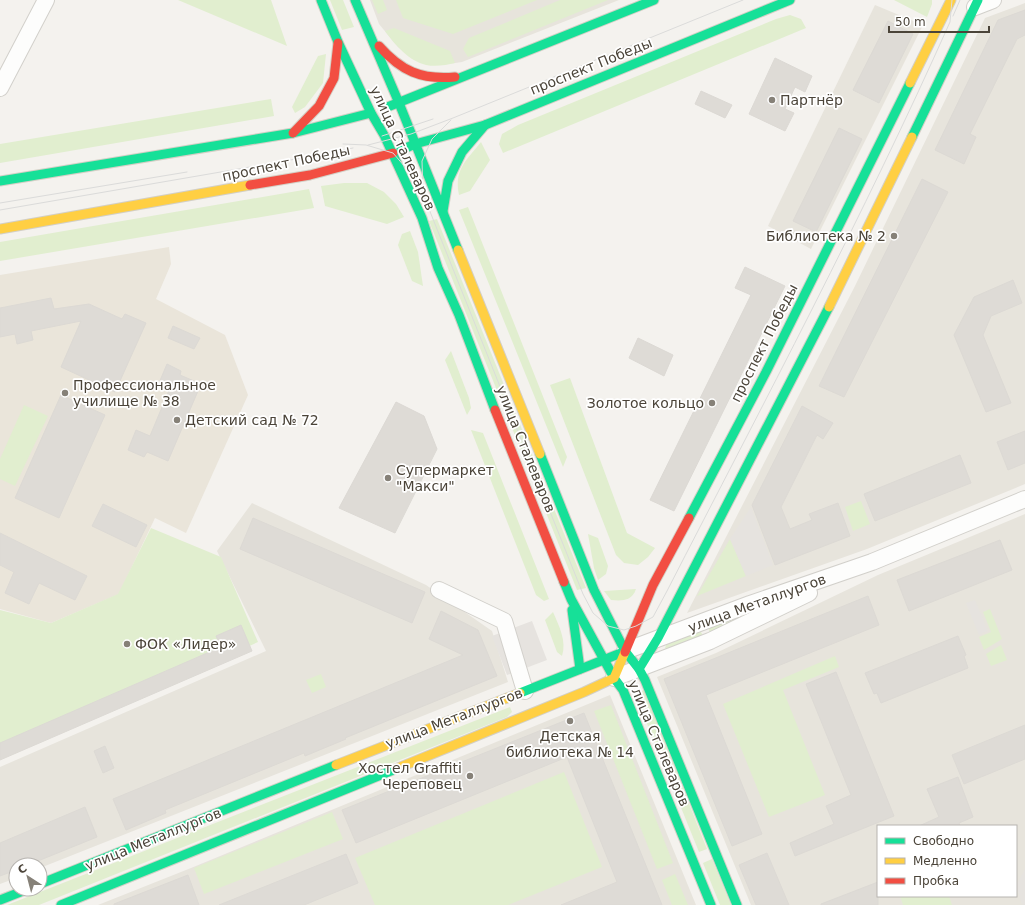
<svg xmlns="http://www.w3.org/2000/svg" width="1025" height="905" font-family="'DejaVu Sans',sans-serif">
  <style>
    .residential { fill: #e7e4dc; fill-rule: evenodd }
    .education { fill: #eae5da }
    .green { fill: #e1eecf }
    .parking { fill: #e6e3df }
    .building { fill: #dedbd6; stroke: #dcd9d4 }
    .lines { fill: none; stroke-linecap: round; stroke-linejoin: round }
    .street-casing { stroke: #d2d0cb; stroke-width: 18 }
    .fast-casing { stroke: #d3cfc5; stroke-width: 11 }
    .slow-casing { stroke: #d3cfc5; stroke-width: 11 }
    .jam-casing { stroke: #d3cfc5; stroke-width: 11 }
    .street { stroke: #fdfdfc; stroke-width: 16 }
    .fast { stroke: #16e098; stroke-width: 9 }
    .slow { stroke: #ffcf43; stroke-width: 9 }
    .jam { stroke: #f24e42; stroke-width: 9 }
    .tram { stroke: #dbdbda; stroke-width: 1 }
    .poi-dot { fill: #868178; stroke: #fff; stroke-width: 1.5 }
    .labels { text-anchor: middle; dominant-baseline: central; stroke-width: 3.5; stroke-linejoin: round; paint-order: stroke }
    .street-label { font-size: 14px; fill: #4b4439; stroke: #fff }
    .poi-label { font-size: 14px; fill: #4b4439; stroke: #fff; text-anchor: start }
  </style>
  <rect width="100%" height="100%" fill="#f4f2ee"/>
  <!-- residential -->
  <g class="residential">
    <path d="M370,0h249l-157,62 -21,3 -26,-5 -17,-13 -19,-23z"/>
    <path d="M1025,3v481l-158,65 -180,64 168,-327 130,-268z"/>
    <path d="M875,5l48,20 -112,224 -43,-23z"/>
    <path d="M252,503l174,82 66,46 16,51 -468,186v-3h-24v13l-16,6v-117l266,-116 -49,-100z"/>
    <path d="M1025,514v391h-274l-94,-228 59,-24 162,-78zM878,826h138v70h-138z"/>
    <path d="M610,695l86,210h-598l93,-37z"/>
  </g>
  <!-- education -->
  <path class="education" d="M169,247l2,17 -15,35 69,36 23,60 -62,138 -31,-15 -36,76 -68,29 -51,-14v-334z"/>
  <!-- green -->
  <g class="green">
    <path d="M178,0h93l16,46z"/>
    <path d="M330,0h13l11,27 -12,3z"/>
    <path d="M372,0h11l4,10 -9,4z"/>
    <path d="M396,0h141l-84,34 -50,-16z"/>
    <path d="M560,0h48l-140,57 -5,-8 6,-11z"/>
    <path d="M894,0h38v4l-5,13z"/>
    <path d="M790,15l11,4 5,9 -303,125 -4,-9 3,-10 16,-9 258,-106z"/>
    <path d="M394,28l56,23 5,12c-9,2 -19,4 -29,2 -17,-4 -31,-20 -41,-34z"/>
    <path d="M326,54l-3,29 -18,24 -10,6 -3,-6 26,-51z"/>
    <path d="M271,99l3,17 -274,47v-19z"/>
    <path d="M481,142l9,18 -20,31 -11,4c-5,-26 7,-34 22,-53z"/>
    <path d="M344,183h23l17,9 12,12 8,13 -17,7 -62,-18 -4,-20z"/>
    <path d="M309,189l5,19 -314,53v-19z"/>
    <path d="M468,207l99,250 -4,10 -104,-257z"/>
    <path d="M437,219l149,369 -9,2 -148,-369z"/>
    <path d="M410,231l8,21 5,34 -11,-5 -14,-36 4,-11z"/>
    <path d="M451,351l18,47 2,10 -4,7 -22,-55z"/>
    <path d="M570,378l57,155 28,15 -7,9 -10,8 -14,-2 -8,-8 -66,-170z"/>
    <path d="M24,405l24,11 -33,70 -15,-7v-20z"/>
    <path d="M471,430l12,3 66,166 -5,2 -8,-6z"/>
    <path d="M861,501l9,23 -17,7 -8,-24z"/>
    <path d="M151,528l70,29 37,85 -258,118v-150l51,13 67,-29z"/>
    <path d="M588,534l10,4 10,28 -2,8 -8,6 -4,-12z"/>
    <path d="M730,539l16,37 -49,20z"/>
    <path d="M636,589c-4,12 -14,12 -25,11l-7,-9z"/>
    <path d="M990,609l12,30 -18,11 -5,-13 12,-5 -8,-20z"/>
    <path d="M553,612c6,14 14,29 9,44l-5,-4 -12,-32z"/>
    <path d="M743,617l-32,18 -4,-10 19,-6z"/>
    <path d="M699,628l5,10 -35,14 -4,-4 3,-7z"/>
    <path d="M1001,645l6,15 -16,6 -5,-12z"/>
    <path d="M835,656l4,11 -56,23 42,105 -56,22 -46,-113z"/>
    <path d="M321,674l5,13 -14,6 -6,-13z"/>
    <path d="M644,690l63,159 -8,3 -64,-158z"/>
    <path d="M611,705l62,158 -16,6 -63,-158z"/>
    <path d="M510,707l2,5 -5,5 -468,188h-32z"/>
    <path d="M564,772l38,95 -94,38h-133l-20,-47z"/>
    <path d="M332,812l11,27 -139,55 -10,-26z"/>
    <path d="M712,859l19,46h-11l-17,-42z"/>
    <path d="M675,874l13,31h-16l-10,-25z"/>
    <path d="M900,896h49l3,9h-49z"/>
  </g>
  <!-- parking -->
  <g class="parking">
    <path d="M751,507l22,58 -27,11 -16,-37z"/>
    <path d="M975,600l13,31 -9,4 -13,-32z"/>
    <path d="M532,621l15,39 -40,15 -15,-39z"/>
    <path d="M1025,869v36h-3l-6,-20z"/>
  </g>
  <!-- building -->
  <g class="building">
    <path d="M1025,10v25l-8,4 -47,95 6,3 -12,27 -29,-14 63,-130z"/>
    <path d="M888,21l25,13 -34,69 -26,-13z"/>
    <path d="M775,58l37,18 -7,16 -10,-5 -10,22 9,4 -9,18 -36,-17z"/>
    <path d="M701,91l31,14 -7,13 -30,-14z"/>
    <path d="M839,128l23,11 -46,93 -23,-11z"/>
    <path d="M922,179l26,13 -104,205 -25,-11z"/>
    <path d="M745,267l40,19 -111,225 -24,-11 101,-205 -16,-7z"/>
    <path d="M1013,280l9,23 -31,13 -8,19 28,68 -25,9 -32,-77 20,-38z"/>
    <path d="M51,298l3,11 35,-5 33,15 3,-5 21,9 -31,69 -54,-25 20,-46 -50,10 2,9 -16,4 -2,-10 -15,3v-29z"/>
    <path d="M173,326l27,12 -6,11 -26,-11z"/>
    <path d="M638,338l35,17 -9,21 -35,-18z"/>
    <path d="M167,364l14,7 -1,4 21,9 -33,77 -21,-9 -3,5 -16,-7 8,-20 14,6 20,-48 -11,-5z"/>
    <path d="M61,395l44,20 -46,103 -44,-20z"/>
    <path d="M396,402l28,14 13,33 -42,84 -56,-25z"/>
    <path d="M802,406l31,17 -10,16 -6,-4 -36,72 9,22 22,-9 -3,-6 29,-11 12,33 -75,29 -23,-60z"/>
    <path d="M1025,431v32l-17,7 -11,-28z"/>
    <path d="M960,455l11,28 -96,38 -11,-27z"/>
    <path d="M103,504l44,21 -11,22 -44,-21z"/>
    <path d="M253,518l172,74 -13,31 -172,-74z"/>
    <path d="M0,533l87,43 -12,24 -36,-17 -10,21 -24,-11 9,-21 -14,-7z"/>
    <path d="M1000,540l12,30 -103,41 -12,-31z"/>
    <path d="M868,596l11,29 -173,70 56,139 -30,12 -68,-167z"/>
    <path d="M441,611l37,19 19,46 -152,62 1,1 -41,17 -1,-3 -139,57 1,3 -40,17 -13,-31 350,-144 -34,-16z"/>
    <path d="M241,625l11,26 -252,109v-17l221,-96 -5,-11z"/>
    <path d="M958,636l8,19 -2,1 4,12 -87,35 -4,-10 -3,1 -9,-21z"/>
    <path d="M836,672l58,144 -99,40 -5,-13 44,-19 -8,-18 25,-11 -45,-111z"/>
    <path d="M584,713l78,192h-101l56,-23 -50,-125 -211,86 -14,-33z"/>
    <path d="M1025,725v34l-61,25 -12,-29z"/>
    <path d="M105,746l9,22 -11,5 -9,-22z"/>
    <path d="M958,777l15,40 -14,6 1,3h-41l20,-9 -12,-28z"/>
    <path d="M85,807l12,30 -69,28h-12v5l-16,6v-33z"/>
    <path d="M767,853l22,52h-33l-17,-40z"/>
    <path d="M346,854l12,29 -54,22h-85z"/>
    <path d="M188,875l11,30h-85v-1z"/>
    <path d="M878,882v23h-57v-1z"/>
  </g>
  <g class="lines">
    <defs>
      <g id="street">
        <path d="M975,7l18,-7"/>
        <path d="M0,88l46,-88"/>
        <path d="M439,590l65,31 21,70"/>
        <path d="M625,651l125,-47 122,-42 153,-63"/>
        <path d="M614,678l96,-37 99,-48"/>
      </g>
      <g id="fast">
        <path d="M321,0l17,42 33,71 13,22 38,83 16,50 21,47 36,95"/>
        <path d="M355,0l44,103 59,147"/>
        <path d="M385,108l269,-108"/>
        <path d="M912,137l66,-137"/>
        <path d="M401,150l14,-6 70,-19 305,-125"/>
        <path d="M0,181l293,-48 78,-20"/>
        <path d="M443,211l5,-30 14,-29 23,-27"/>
        <path d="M540,454l54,136 31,61 14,18 6,11 92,225"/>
        <path d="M689,518l77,-146 144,-289"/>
        <path d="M564,582l7,17 43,79 9,12 88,215"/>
        <path d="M572,610l8,59"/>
        <path d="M639,669l19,-31 171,-331"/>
        <path d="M520,693l101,-40"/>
        <path d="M40,884l296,-119"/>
        <path d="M0,900l28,-11"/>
        <path d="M61,905l337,-137"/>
      </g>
      <g id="slow">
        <path d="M910,83l41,-83"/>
        <path d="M0,229l250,-44"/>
        <path d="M458,250l82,204"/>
        <path d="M829,307l83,-170"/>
        <path d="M336,765l184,-72"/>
        <path d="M398,768l186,-76 30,-14 11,-26"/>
      </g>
      <g id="jam">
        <path d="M379,46c22,25 42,34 76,31"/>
        <path d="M293,133l26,-27 15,-28 4,-35"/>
        <path d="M250,185l60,-10 83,-22"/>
        <path d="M495,410l69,172"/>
        <path d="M625,652l28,-67 36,-67"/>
      </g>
    </defs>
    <!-- street casing -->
    <use href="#street" class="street-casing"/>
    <!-- fast casing -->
    <use href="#fast" class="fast-casing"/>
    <!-- slow casing -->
    <use href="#slow" class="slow-casing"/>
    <!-- jam casing -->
    <use href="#jam" class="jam-casing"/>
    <!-- street -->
    <use href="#street" class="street"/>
    <!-- fast -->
    <use href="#fast" class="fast"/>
    <!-- slow -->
    <use href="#slow" class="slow"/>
    <!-- jam -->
    <use href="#jam" class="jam"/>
    <!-- tram -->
    <g class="tram">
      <path d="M953,16l7,-16"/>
      <path d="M382,136l51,-17"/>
      <path d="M343,144l23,1 27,8 13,15 17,26 160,400 10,19 15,13 16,4 12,-4 17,-9 14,-26c97,-189 197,-376 283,-569l2,-22"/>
      <path d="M368,145l43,-11 42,-16 290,-118"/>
      <path d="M423,194l-1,-33 10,-22 19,-19"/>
      <path d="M0,203l187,-31"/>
      <path d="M0,210l302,-52 51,-10"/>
    </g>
  </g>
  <!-- markers -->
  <g class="poi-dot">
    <circle cx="772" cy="100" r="4"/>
    <circle cx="894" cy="236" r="4"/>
    <circle cx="65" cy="393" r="4"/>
    <circle cx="712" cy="403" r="4"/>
    <circle cx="177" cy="420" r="4"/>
    <circle cx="388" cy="478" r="4"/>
    <circle cx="127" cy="644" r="4"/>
    <circle cx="570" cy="721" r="4"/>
    <circle cx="470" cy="776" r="4"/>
  </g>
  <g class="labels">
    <!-- street labels -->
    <g class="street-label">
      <text transform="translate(591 66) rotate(-22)">проспект Победы</text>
      <text transform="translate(403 148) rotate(65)">улица Сталеваров</text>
      <text transform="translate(286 163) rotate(-12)">проспект Победы</text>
      <text transform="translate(764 343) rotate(-63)">проспект Победы</text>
      <text transform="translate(526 449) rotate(68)">улица Сталеваров</text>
      <text transform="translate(757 603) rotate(-20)">улица Металлургов</text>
      <text transform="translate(454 718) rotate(-21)">улица Металлургов</text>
      <text transform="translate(659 743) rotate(67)">улица Сталеваров</text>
      <text transform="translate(153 839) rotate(-22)">улица Металлургов</text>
    </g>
    <!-- poi labels -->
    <g class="poi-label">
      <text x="780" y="100">Партнёр</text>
      <text x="886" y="236" text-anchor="end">Библиотека № 2</text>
      <text x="73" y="385">Профессиональное<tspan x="73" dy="16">училище № 38</tspan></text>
      <text x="704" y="403" text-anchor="end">Золотое кольцо</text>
      <text x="185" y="420">Детский сад № 72</text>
      <text x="396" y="470">Супермаркет<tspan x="396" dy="16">"Макси"</tspan></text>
      <text x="135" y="644">ФОК «Лидер»</text>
      <text x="570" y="736" text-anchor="middle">Детская<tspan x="570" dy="16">библиотека № 14</tspan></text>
      <text x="462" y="768" text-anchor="end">Хостел Graffiti<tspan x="462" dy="16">Череповец</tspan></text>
    </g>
  </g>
  <!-- legend -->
  <rect x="877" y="825" width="140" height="72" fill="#ffffff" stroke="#b7b4b0"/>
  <rect x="885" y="838" width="20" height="6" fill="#16e098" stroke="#b7b4b0"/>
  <text x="913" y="845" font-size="12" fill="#4b4439">Свободно</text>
  <rect x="885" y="858" width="20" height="6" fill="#ffcf43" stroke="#b7b4b0"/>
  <text x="913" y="865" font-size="12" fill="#4b4439">Медленно</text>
  <rect x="885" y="878" width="20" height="6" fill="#f24e42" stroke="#b7b4b0"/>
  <text x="913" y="885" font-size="12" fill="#4b4439">Пробка</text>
  <!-- north arrow -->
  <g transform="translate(28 877) rotate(324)"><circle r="19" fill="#ffffff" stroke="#b7b4b0"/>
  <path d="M0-3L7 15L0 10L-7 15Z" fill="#868178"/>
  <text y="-6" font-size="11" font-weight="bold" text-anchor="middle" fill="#4b4439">С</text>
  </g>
  <!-- scale -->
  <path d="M889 26v6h100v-6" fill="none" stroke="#4b4439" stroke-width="2"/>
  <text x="895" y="26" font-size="12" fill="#4b4439" stroke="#ffffff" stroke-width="3" paint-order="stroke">50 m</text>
</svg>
